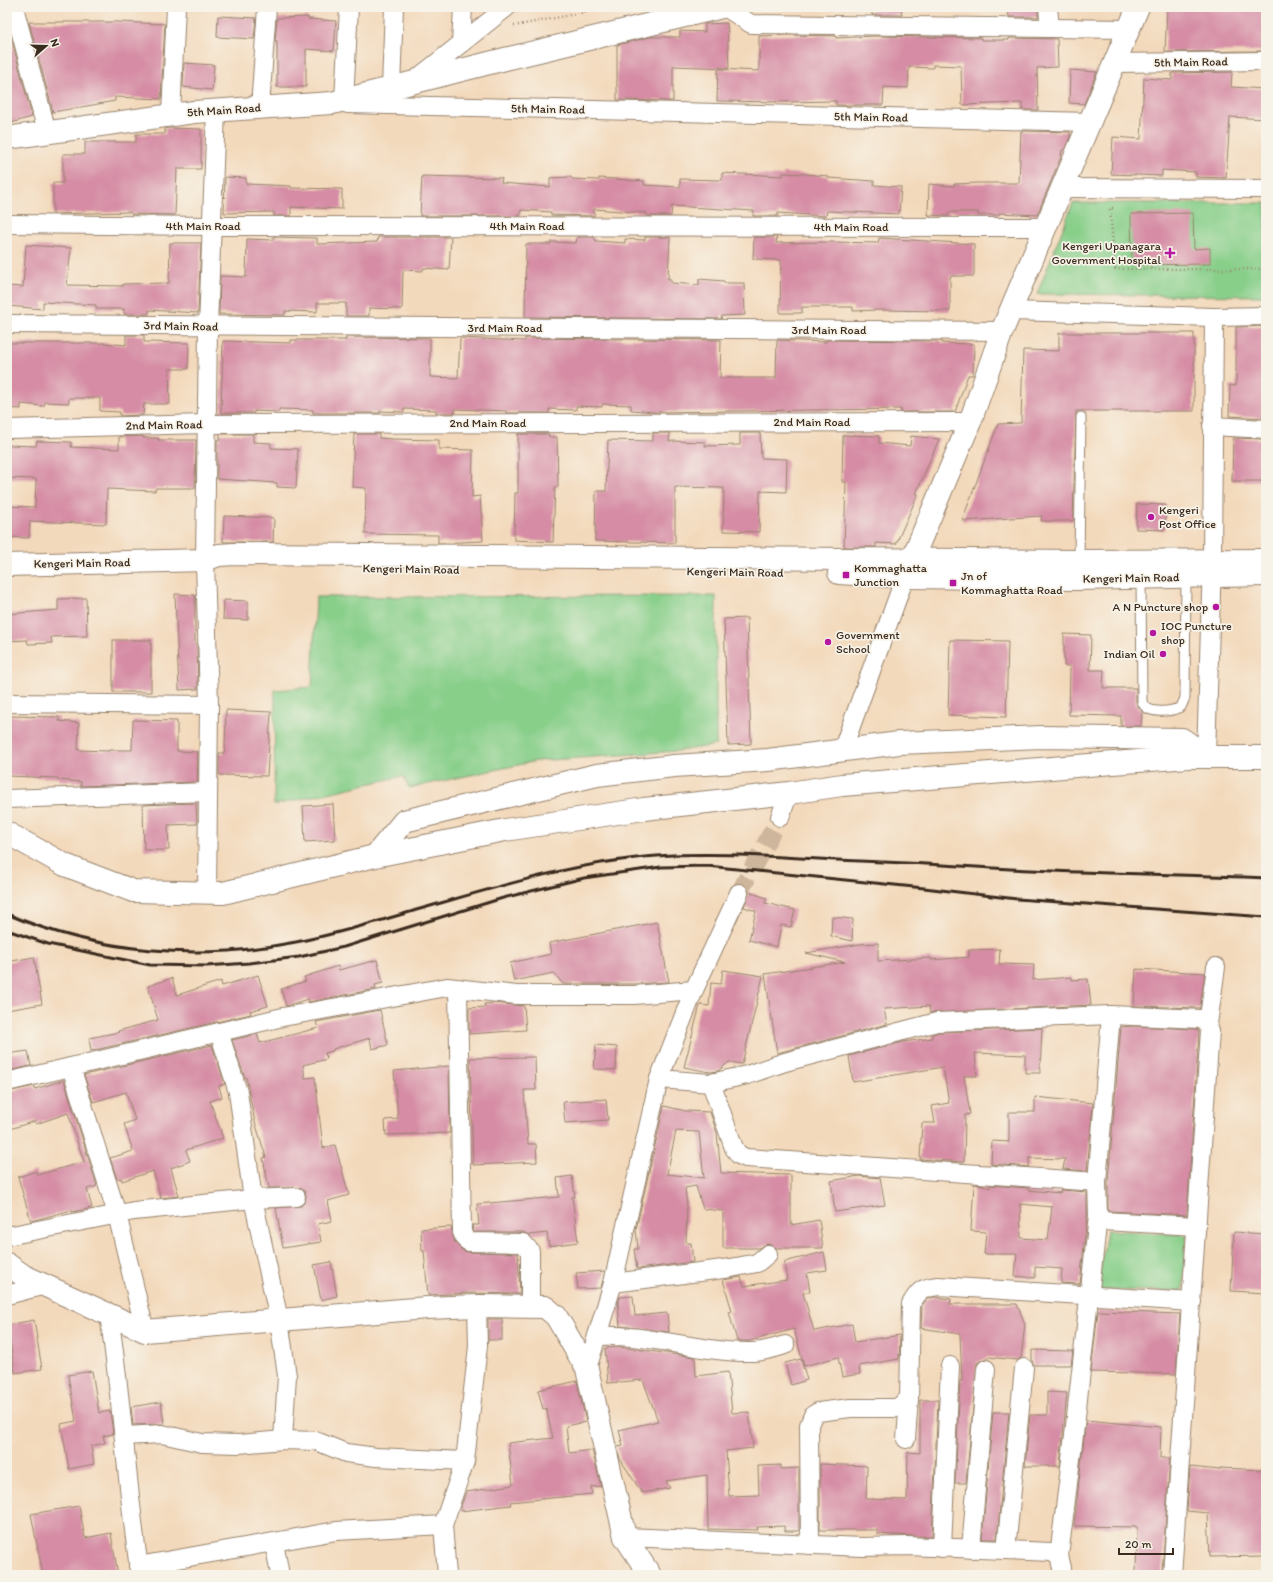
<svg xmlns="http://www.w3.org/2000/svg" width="1273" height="1582" font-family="Itim,sans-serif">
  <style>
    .green { fill: #88cf8a; stroke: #627c54 }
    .building { fill: #d58ca4; fill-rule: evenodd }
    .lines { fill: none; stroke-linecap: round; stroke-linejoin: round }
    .street-tunnel { stroke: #ceb69c; stroke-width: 18; stroke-dasharray: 18 9; stroke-linecap: butt }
    .lane-casing { stroke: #97826c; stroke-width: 11 }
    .street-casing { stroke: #97826c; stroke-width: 20 }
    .secondary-casing { stroke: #97826c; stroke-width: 24 }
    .primary-casing { stroke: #97826c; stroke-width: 24 }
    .path { stroke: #97826c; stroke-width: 2.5; stroke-dasharray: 1 3; stroke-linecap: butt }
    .lane { stroke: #fff; stroke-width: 9 }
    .street { stroke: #fff; stroke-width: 18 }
    .secondary { stroke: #fff; stroke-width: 22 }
    .primary { stroke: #fff; stroke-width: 22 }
    .rail { stroke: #3b2a1e; stroke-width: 3 }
    .poi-dot { fill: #b5179e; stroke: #f7f3e8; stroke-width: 1.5 }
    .labels { text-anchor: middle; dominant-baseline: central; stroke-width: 3.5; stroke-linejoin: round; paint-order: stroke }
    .street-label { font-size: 12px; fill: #3b2a1e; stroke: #f7f3e8 }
    .poi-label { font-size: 12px; fill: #3b2a1e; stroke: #f7f3e8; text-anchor: start }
  </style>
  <rect width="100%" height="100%" fill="#f7f3e8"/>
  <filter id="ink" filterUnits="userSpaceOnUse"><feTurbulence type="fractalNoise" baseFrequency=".025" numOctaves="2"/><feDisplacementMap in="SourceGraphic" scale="8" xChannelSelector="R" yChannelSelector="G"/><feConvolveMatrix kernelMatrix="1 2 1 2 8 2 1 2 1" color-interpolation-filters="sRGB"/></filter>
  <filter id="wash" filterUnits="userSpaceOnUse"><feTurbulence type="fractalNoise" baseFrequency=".012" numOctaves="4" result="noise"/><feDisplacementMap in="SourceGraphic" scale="16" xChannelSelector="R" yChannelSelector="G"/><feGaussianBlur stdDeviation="0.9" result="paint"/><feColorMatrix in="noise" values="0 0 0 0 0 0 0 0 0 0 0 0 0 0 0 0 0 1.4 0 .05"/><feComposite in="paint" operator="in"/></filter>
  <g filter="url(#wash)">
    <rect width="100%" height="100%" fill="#f3d9bb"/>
    <!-- green -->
    <g class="green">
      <path d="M1073,203h193v93l-229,-2z"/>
      <path d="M716,596v149l-38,6 -141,10 -128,27 -6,-12 -129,29 1,-115 37,-3 4,-90z"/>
      <path d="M1107,1230l80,5 -4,56 -86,-1z"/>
    </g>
    <g id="blocks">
      <!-- building -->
      <g class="building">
        <path d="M872,7h29l1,8h-30z"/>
        <path d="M1007,7h31v10h-29z"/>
        <path d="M1167,7h99v44l-101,1z"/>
        <path d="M218,16l38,2 -2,21 -37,-2z"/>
        <path d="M308,17v2l28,2 -2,30 -28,-2v38h-29v-46h-2l2,-23z"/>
        <path d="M7,22l25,95 -25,7z"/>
        <path d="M29,22h89l47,2 -4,75 -46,-2v4l-62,11z"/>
        <path d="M727,23l2,45 -56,-2v35l-56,-1v-55l33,-8h30v-6l25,1v-8z"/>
        <path d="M791,35l45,1v2l38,-2 107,2v2h28v-2l48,1 1,28 -21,1 1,42h-16v-7l-60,2 -1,-39 -28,-1v3l-24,-1 -1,21 -24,-1 -1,18h-47v-4l-53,1 -66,-1 1,-32 41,2v-35z"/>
        <path d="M184,63l30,2 -2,25 -29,-3z"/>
        <path d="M1070,70l27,2 -13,32 -15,-1z"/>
        <path d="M1232,72l-1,15 35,2v30l-36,-2 -4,61 -30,-1v-5l-34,-2v6l-51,-2 2,-37 28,2 3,-61 28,2v-7z"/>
        <path d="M167,128l34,1v40h-24l-2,46 -44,-1 -1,-2 -77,2v-31h10v-29h22v-12h51v-8h29v-5z"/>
        <path d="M1021,131l49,1v5l-6,13h-2l-1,7 -24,58 -38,-2v2h-21v-3h-29l-1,4 -20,-1 1,-31 25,2v-2l24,-1h41z"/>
        <path d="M722,173l61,3v-3l22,1 23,2v2l46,3v4l27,2 -2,27 -72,-3 -1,5 -48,-3v3h-25l1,-5 -82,-5 -1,10h-25l1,-3 -53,-4v7l-43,-1v-3l-30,-2 -1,6h-100l2,-40 80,2 -1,5 49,4v-9l21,-1 1,2 27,1v-2l45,3v4l36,2v-8l42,1z"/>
        <path d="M225,177l21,1v6l45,2v2l51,1v20l-51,-2v9h-17v-4l-50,1z"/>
        <path d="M1193,213l1,36 16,-1v16l-78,1 -1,-51z"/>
        <path d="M273,237l44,1v6l60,-2 1,-5h73l-2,33 -26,-2v3l-20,-1 -1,39 -33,-1v8h-23v-13h-29v9l-32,-1v4l-66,-1 1,-38 26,1 1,-38 26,1z"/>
        <path d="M577,237h17l2,4 29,2v-4l20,1v-3h25l-2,42h3v4l28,2v-6l25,2v2h20l1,32 -23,1 -1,3 -196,-2 1,-73h25v-2l25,1z"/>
        <path d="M754,237h23l-1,6 55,-1 47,1 1,-5 95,6v32h-24v35l-72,-1 -25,1v-4h-51v6h-22l1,-53 -28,-1z"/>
        <path d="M170,243h31l-3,70 -49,-3v4h-25v-5h-28v-4l-53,-3v7l-36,-3v-20l16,1 3,-42 45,3 -4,37 56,1v-2l46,-1z"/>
        <path d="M1266,326v92l-37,-2 1,-31 6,1v-59z"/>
        <path d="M1059,333h135v78h-118l-3,110h-32l1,-5 -80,5 36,-97 23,-1 2,-73 36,1z"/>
        <path d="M126,335h18v7l45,1 -1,26h-19l1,35h-26l-1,11 -23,1v-4l-20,-1v-13h-31v5l-24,-1 -1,4 -23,-2v5l-14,-1v-65h96l23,2z"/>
        <path d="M346,337l84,1v39l28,1 2,-40 65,3v-3l196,2 -1,38h56l1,-38 49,2v-2l116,1v2l32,1 -1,31h-5l-13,37h-54v-3l-247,3 -23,-2v-5l-29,-1v3l-26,-1v4l-27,-1v4h-43v-2l-51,-2v4h-19v-3l-32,-1v3l-24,-1v2h-67v-3l-34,-1v3l-25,-1v2h-33l2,-72 68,2v-3h55z"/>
        <path d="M653,433h17l-1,8 36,1v4l35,-1v-12h20l1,25 26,1 -1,33 -26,-1 -1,41 -36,-1 1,-43 -49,-1v56l-80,-2 1,-50h10l2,-51 45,1z"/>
        <path d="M220,434h33v8l18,1v5l27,1 -2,39 -19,-1v-4l-60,-4v-39h3z"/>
        <path d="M354,434h25v4l13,1 47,1v9l34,1 -1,47 8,-1 3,45 -45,2v-8l-73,-1 1,-46 -14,-1z"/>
        <path d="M518,434h31v3h8l1,50h-3l-2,55 -39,-2 1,-47h3z"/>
        <path d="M843,435l36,1v7l31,3 1,-10 28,3 -23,55h2l-22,50 -20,-1v4h-32l2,-65h-4z"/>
        <path d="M143,436v2h15v2h38l-1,48h-39l-1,3 -48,-2 -1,35 -76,-3 -1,17 -22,-1v-31l28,1 1,-28 -29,-1v-33l29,1 1,-5 34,1v5l48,2v-12z"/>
        <path d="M1233,438l33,1v42h-34z"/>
        <path d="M1137,504l29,1 -1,25 -29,-1z"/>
        <path d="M224,516l50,2 -1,24h-50z"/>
        <path d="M175,594l20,1v49h2l1,45 -19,1z"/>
        <path d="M86,598l1,38 -36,1 1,6 -24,1 -1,-4 -20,1v-27l51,-4v-11z"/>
        <path d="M224,600l24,1v19l-25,-1z"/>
        <path d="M747,618l4,126 -23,1 -4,-126z"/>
        <path d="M1064,634l27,1 -1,35h14l-1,18h33v14l6,9 -1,15h-20v-10l-52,-1 1,-49h-6z"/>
        <rect x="113" y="640" width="38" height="52"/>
        <path d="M950,640l58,1 -2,76 -58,-2z"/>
        <path d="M226,710l45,2 -4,64 -48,-1v-22h5l1,-5z"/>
        <path d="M7,716l52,1v4l20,2 -1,27 31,1v-1h23l1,-30 44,1v30l21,1 -1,30 -116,4v-4l-23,-2v-2l-51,-2z"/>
        <path d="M196,803l1,21 -29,1 1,25h-25l-1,-45z"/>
        <path d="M333,804l2,36 -30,2 -2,-36z"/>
        <path d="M749,892l18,6 -2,5 30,7 -4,17 -10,-2 -4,22 -28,-7 7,-29 -12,-4z"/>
        <path d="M832,917l21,2 -1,22 -21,-5z"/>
        <path d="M657,922l12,60 -35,2h-71l-9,-11 -40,8 -4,-18 41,-9 -2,-11z"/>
        <path d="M878,943v18l53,-3v2l38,-3v-7l31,-1 -1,15 35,1 -1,15 39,-3v3l16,-1 3,26 -161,8 -1,-7 -45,3 3,15 -110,29 -12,-79 80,-12 -39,-9 54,-9z"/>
        <path d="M34,957l8,47 -35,6v-48z"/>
        <path d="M377,960l6,23 -8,2 1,4 -67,13 -1,-3 -22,7 -5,-17 25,-8 -2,-4 34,-11 1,4z"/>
        <path d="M1136,969l69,4 -5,35 -66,-2z"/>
        <path d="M723,970l40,6 -21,88 -13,-2 -11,9 -8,1 -26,-5 16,-62 9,1 2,-23 10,1z"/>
        <path d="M258,975l10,31 -18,5 1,3 -160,37 -2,-13 30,-6 -1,-1 40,-11 -10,-34 24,-8 5,17 44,-14 1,5z"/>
        <path d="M494,1003l30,3 2,24 -57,4v-26l16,-1 -1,-3z"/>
        <path d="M380,1010l8,35 -16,4 -2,-11 -37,11v2l-8,2 2,6 -24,6 2,13 10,-1 8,71 12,-3 14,50 -21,6 4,20 -14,3 3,18 -38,6 -7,-40 25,-2 4,-5 1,-5 -1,-5 -5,-3h-31l-6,-30 3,-1 -11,-35 -9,-45 -1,1 -13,-38 25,-6 3,9 58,-15 -2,-6z"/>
        <path d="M1133,1026l64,3 2,3 -12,183 -79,-4v-29l13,-155z"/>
        <path d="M1042,1028l-2,45h-15v-18l-50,-2 2,23h-13l6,38 -5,1 -1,47 -44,-3 2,-36h13l-3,-17 17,-3 -6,-36 -90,15 -4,-26 54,-14 29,-4v-4l7,-2z"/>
        <path d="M212,1045l13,39 -6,2 3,11 -12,4 13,37 -37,12 4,11 -19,7 8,28 -18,2 -8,-27 -31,10 -1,-3 -4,1 -7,-21 23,-7 -9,-27 11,-4 -9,-28 -33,10 -9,-27z"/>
        <path d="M596,1045l21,2 -1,23 -22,-1z"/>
        <path d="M28,1051l3,15 -24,5v-17z"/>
        <path d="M535,1057l1,33h-12l4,54h8l1,18 -64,3 -3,-107z"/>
        <path d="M449,1066l1,67 -64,2 -1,-15 13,-1 -4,-48z"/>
        <path d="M64,1080l33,106 -10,3 5,19 -20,4v-2l-41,11 -13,-44 18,-6 1,4 47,-13 -16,-49 -32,11 -1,-3 -28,9v-38l27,-6 1,3z"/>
        <path d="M1035,1097l58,6 -6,68 -24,-2 2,-10 -36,-1v9l-38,-3 1,-23 17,1v-30h26z"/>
        <path d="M606,1099l2,21 -43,3 -2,-21z"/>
        <path d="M664,1106l22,5 24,1 7,21 4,40 70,2v50l28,-5 4,28h-47l-9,-4 -8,4h-36v-37l-20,-2 -7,-23 -11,2 2,17 -1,38h5l2,19 -56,7 -3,-20h4l-2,-20zM676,1131l23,1 5,46 -37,-4z"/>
        <path d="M572,1176l3,21h-3l6,45 -29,4 -2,-13 -18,2 -6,-3h-50l-1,-7h7l-2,-21 82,-7 -2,-19z"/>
        <path d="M859,1176l21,2 5,27 -50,7 -4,-31z"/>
        <path d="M974,1184l9,1 7,3v-3l38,3v2l32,3 1,-3 26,2v24l-7,68 -19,-1 1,-14 -27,-2v11l-20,-2 2,-22h-33l2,-22 -15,-1zM1020,1204l32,3 -4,33 -27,-2z"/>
        <path d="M451,1227l4,16 8,8 6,1 49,1 2,41 -51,-1 -41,2 -4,-44h-2l-1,-22z"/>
        <path d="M1234,1232l32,2v59l-35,-2z"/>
        <path d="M824,1252l3,18 -20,3 3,19 -7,1 11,38 38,-7 3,18 45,-7 -1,24 -40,7 1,8 -18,3 -4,-20 -34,9 -10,-37 -44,12h-13l-8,-29 3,-1 -9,-31 18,-3 3,9 43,-6 -3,-18z"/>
        <path d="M331,1262l6,34 -16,4 -7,-35z"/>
        <path d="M605,1271l-4,17 -23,1 -2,-16z"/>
        <path d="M633,1296l2,20 32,-3 2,19 -49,-6 -2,-22 2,-7z"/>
        <path d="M934,1297l17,2 -1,5h67l8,20 -4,34 -3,2 -30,-3 -11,6 -11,120h-11l5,-103 2,1 -2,-47 -39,-6 1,-23 5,-6z"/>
        <path d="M1098,1311l82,3 -4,60 -85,-2z"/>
        <rect x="488" y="1319" width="14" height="21"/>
        <path d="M34,1320l8,49 -27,4 -8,-48z"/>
        <path d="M620,1347l75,10 1,19 32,-4 4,41 17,-1 4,36 -27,3 3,45 30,-1 -1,-29 23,-1v4l18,-1v63h-14l-1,-5 -27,1 1,3 -50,-1 -1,-54 -41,6 4,7 -28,5 -22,-34 -3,-12 6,-1 -4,-16 39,-9 -15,-41 -35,3 -3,-35z"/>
        <path d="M1032,1350l41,1 -2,14h-37l-2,-4z"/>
        <path d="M801,1359l6,21 -16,5 -6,-22z"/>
        <path d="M92,1371l7,42 11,-2 3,23 -10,2 2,7 -14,3 3,18 -25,5 -8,-45 15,-3 -8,-46z"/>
        <path d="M577,1381l9,41 -20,4 3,27 23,-3 9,36 -10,1 1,7 -82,8 1,3 -50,6v-5l5,-14 47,-7 -5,-42 45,-5 -7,-30 -3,1 -5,-19z"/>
        <path d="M1047,1392l20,1 -7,73h-35l5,-51h17z"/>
        <path d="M920,1400h18l-6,137 -55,-3v-4h-57v-66l47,2 -1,33 41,1 1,-48 12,1z"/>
        <path d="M161,1402l3,22 -31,1 -2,-18z"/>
        <path d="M993,1412h16l-12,127h-15z"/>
        <path d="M1086,1420l75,7 -1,31h10l-8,116 -26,-1 1,-46 -63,-1z"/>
        <path d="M1190,1467l30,3v-2l46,2v86l-56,1 -2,-44 -21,-2z"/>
        <path d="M79,1506l6,32 26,-5 7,42h-75l-12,-61z"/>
      </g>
    </g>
  </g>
  <g filter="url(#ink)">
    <use href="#blocks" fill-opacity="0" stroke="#97826c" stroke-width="1"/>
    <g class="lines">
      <!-- street-tunnel -->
      <path class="street-tunnel" d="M739,893l41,-76"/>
      <defs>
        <g id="lane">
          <path d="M1079,561l2,-144"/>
          <path d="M1141,578l1,124c5,13 29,10 39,5l4,-9 1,-122"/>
        </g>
        <g id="street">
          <path d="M14,7l33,125"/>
          <path d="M725,7l26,17 378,5"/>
          <path d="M1048,7l2,21"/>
          <path d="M461,43l2,-36"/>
          <path d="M1115,63l151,-2"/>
          <path d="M414,81l93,-74"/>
          <path d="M391,88l3,-81"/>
          <path d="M344,100l5,-93"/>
          <path d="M347,104l743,18"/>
          <path d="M260,108l7,-101"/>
          <path d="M171,115l5,-108"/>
          <path d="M1063,188l203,1"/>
          <path d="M7,224l204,2 835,1"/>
          <path d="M1011,311l203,6 -2,243 -6,196"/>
          <path d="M1214,317l52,-1"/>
          <path d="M7,324l995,7"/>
          <path d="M1212,426l54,3"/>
          <path d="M7,429l200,-5 763,-2"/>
          <path d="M7,703l202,2"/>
          <path d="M842,751l63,-174"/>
          <path d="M7,799l201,-7"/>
          <path d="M780,817l9,-24"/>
          <path d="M207,894l2,-189 -4,-145 3,-233 8,-216"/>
          <path d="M458,988l4,244 3,7 4,3 54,1 7,8v55"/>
          <path d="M219,1032l19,60 15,107 26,121 8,56 -4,64"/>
          <path d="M71,1067l46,147 28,117"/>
          <path d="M659,1079l52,4 36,-8 38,-13 152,-40 174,-7 90,4 7,5"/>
          <path d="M7,1082l276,-65 164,-30 69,8h118l60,-5"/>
          <path d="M711,1083l23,65 5,7 7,3 351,24 1,34 4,5 95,5"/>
          <path d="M1097,1182l14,-167"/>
          <path d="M7,1236l127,-25 119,-12 43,-2"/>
          <path d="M613,1283l118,-15 26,-5 11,-9"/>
          <path d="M7,1295l38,-10"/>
          <path d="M109,1315c13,86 18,174 31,260"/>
          <path d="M597,1336c52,-3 103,17 155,16 11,0 23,-4 33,-7"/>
          <path d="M587,1369l26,-86 46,-204 35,-89 45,-97"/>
          <path d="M124,1436l38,-2 40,9 37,1 44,-4 33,1 30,12 30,4 89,4"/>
          <path d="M906,1439l3,-40"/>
          <path d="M443,1525l4,50"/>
          <path d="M625,1537l237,10 45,-1 144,6 8,4 3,12v7"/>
          <path d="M274,1542l6,33"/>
          <path d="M810,1545l-1,-120 4,-10 5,-3 32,-4h47l12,-9 2,-95c8,-14 11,-16 27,-18l254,16"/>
          <path d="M942,1548l8,-182"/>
          <path d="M971,1549l15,-180"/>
          <path d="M1006,1550l18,-182"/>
          <path d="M1059,1556l15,-121 24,-219"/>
          <path d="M138,1566l198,-35 107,-6 22,-64 13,-115 -1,-40"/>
          <path d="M1172,1575l38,-544 -2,-7 8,-57"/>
        </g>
        <g id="secondary">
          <path d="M7,138l187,-26 138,-9 173,-44 217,-52"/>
          <path d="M905,576l65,-154 32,-91 136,-324"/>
          <path d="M7,833l58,32 68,26 90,2 152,-37 130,-26 139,-21 145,-16 53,-8 346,-28h78"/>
          <path d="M375,856l29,-35 193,-46 77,-9 94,-6 131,-17 143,-6 140,2 24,17"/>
          <path d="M7,1264l17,12 121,55 282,-23 50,-2 68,1 11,9 31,53 38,168 25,38"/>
        </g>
        <g id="primary">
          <path d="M7,565l198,-5 14,-5 15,-1 845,7 187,-1"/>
          <path d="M839,573l66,4 173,2 188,-4"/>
        </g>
      </defs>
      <!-- lane casing -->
      <use href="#lane" class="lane-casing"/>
      <!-- street casing -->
      <use href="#street" class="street-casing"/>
      <!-- secondary casing -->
      <use href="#secondary" class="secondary-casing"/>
      <!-- primary casing -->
      <use href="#primary" class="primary-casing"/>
      <!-- path -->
      <g class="path">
        <path d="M514,26l72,-14 -2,-5"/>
        <path d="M1113,208h-3l5,61h151"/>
      </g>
      <!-- lane -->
      <use href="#lane" class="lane"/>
      <!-- street -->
      <use href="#street" class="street"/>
      <!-- secondary -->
      <use href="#secondary" class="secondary"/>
      <!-- primary -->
      <use href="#primary" class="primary"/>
      <!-- rail -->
      <g class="rail">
        <path d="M7,914c91,39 192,47 289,28 42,-8 83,-21 124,-33 77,-22 157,-47 237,-53 60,-4 120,1 180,4 57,2 115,5 173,9 85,5 171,5 256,9"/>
        <path d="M7,930l41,14 102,21 56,1 43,-3 50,-6 45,-10 159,-49 81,-20 77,-11 46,-1 217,22 93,11 249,18"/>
      </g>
    </g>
  </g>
  <!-- markers -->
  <g class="poi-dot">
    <path d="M1168 247h4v4h4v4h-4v4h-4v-4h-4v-4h4z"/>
    <circle cx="1151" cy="517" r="4"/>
    <rect x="842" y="571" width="8" height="8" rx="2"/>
    <rect x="949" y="579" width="8" height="8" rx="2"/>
    <circle cx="1216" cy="607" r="4"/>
    <circle cx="1153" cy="633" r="4"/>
    <circle cx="828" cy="642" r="4"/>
    <circle cx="1163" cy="654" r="4"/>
  </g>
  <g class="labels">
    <!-- street labels -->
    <g class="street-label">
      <text transform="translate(1191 62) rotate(-1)">5th Main Road</text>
      <text transform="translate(548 109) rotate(1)">5th Main Road</text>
      <text transform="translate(224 110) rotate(-4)">5th Main Road</text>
      <text transform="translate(871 117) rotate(1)">5th Main Road</text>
      <text x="203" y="226">4th Main Road</text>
      <text x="527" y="226">4th Main Road</text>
      <text x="851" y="227">4th Main Road</text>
      <text transform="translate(181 326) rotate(1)">3rd Main Road</text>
      <text x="505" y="328">3rd Main Road</text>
      <text x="829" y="330">3rd Main Road</text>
      <text x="812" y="422">2nd Main Road</text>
      <text x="488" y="423">2nd Main Road</text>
      <text transform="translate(164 425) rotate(-1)">2nd Main Road</text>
      <text transform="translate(82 563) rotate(-1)">Kengeri Main Road</text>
      <text transform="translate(411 569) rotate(1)">Kengeri Main Road</text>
      <text transform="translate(735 572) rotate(1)">Kengeri Main Road</text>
      <text transform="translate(1131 578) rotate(-1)">Kengeri Main Road</text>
    </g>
    <!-- poi labels -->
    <g class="poi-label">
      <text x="1161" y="246" text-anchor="end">Kengeri Upanagara<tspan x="1161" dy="14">Government Hospital</tspan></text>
      <text x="1159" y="510">Kengeri<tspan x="1159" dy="14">Post Office</tspan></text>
      <text x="854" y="568">Kommaghatta<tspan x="854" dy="14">Junction</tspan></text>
      <text x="961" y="576">Jn of<tspan x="961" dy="14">Kommaghatta Road</tspan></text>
      <text x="1208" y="607" text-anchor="end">A N Puncture shop</text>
      <text x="1161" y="626">IOC Puncture<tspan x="1161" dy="14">shop</tspan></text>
      <text x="836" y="635">Government<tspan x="836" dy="14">School</tspan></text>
      <text x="1155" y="654" text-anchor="end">Indian Oil</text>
    </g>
  </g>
  <!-- margin -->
  <rect width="1273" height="1582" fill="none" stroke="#f7f3e8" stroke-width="24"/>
  <!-- north arrow -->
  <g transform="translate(46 46) rotate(70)" stroke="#f7f3e8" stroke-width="3" paint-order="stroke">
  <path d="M0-3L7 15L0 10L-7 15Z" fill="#3b2a1e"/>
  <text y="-6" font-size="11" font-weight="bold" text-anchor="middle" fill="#3b2a1e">N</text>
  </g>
  <!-- scale -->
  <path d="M1119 1548v6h54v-6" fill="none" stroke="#3b2a1e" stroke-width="2"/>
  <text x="1125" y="1548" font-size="12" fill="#3b2a1e" stroke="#f7f3e8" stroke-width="3" paint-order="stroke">20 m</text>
</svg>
